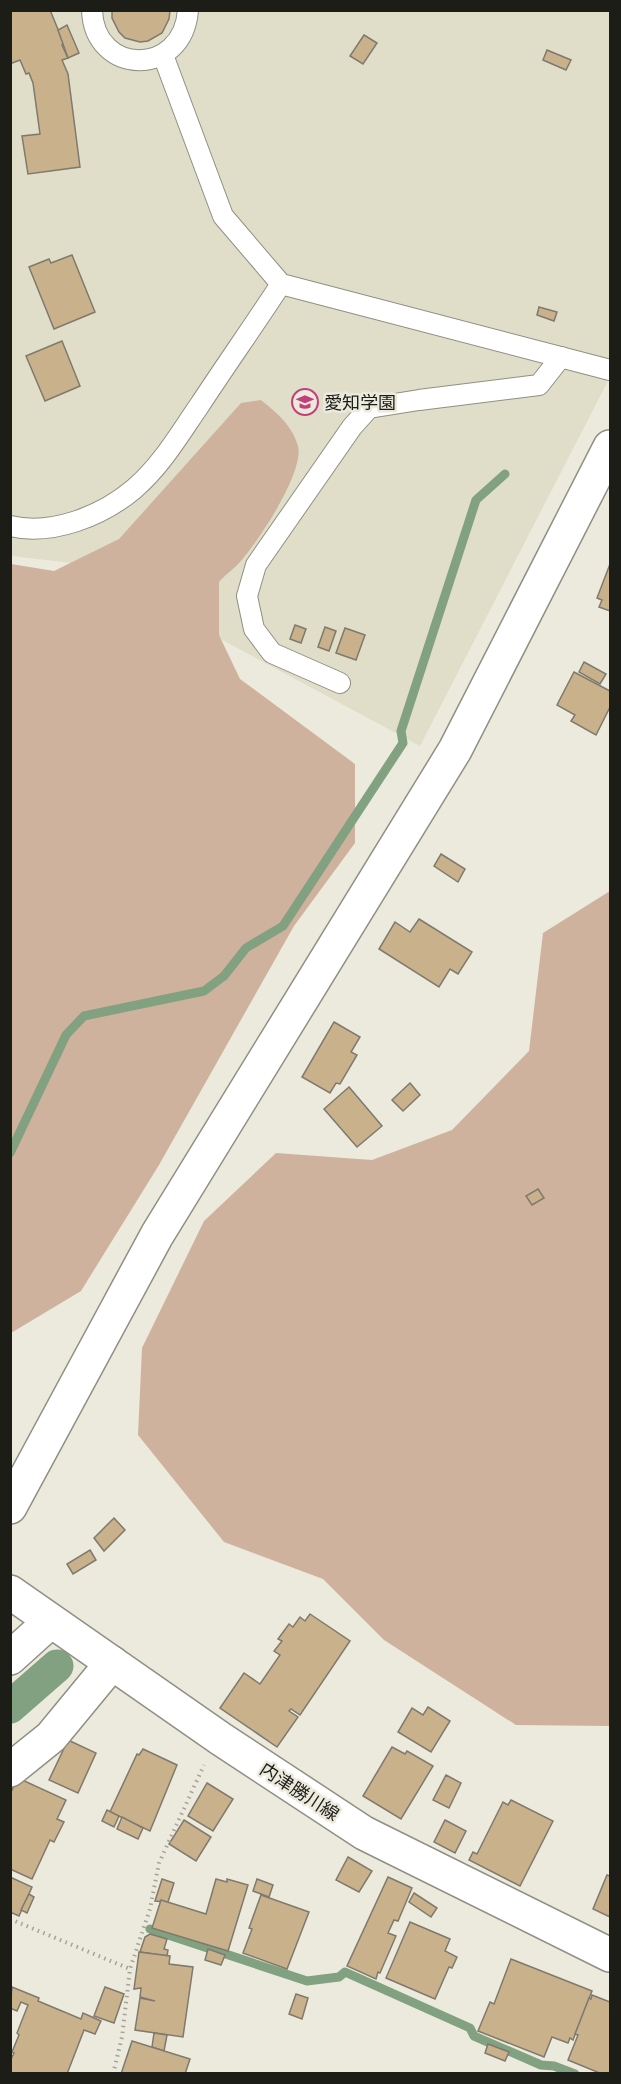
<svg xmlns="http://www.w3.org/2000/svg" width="621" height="2084" font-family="'Noto Sans','Noto Sans JP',sans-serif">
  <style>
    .built { fill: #e0dec9 }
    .green { fill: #cfb29d }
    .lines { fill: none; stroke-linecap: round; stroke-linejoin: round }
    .stream { stroke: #81a180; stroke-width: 9 }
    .canal { stroke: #81a180; stroke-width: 33 }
    .building { fill: #c9b28b; stroke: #7f796e; stroke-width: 1.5 }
    .lane-casing { stroke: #908f83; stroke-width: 22 }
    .street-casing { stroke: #908f83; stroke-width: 36 }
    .secondary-casing { stroke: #908f83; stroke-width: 36 }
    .path { stroke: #a4a399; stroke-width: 4; stroke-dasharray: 1.5 4.5; stroke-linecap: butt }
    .lane { stroke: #fff; stroke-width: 20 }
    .street { stroke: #fff; stroke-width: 33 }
    .secondary { stroke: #fff; stroke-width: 33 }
    .labels { text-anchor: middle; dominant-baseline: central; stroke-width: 5; stroke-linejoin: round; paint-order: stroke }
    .poi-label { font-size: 18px; fill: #1d1d18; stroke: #eceadd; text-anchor: start }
    .street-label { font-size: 18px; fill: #1d1d18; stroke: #eceadd }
  </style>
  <rect width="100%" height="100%" fill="#eceadd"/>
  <!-- built -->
  <path class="built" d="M11,11h599v366l-190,369 -209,-112 -105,-67 -95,-11z"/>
  <!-- green -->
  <g class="green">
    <path d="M261,400c16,13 31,25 37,46 6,26 -36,89 -53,110 -7,10 -18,17 -26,26v53l21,44 115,85v79l-61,83 -135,239 -78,126 -70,42v-769l43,7 65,-32 122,-136z"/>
    <path d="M610,891v835l-94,-1 -132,-85 -61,-61 -99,-37 -86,-107 4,-87 62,-127 72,-68 96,7 80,-30 77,-79 14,-118z"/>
  </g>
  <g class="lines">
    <!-- stream -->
    <g class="stream">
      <path d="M10,1153l56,-118 18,-19 120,-25 20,-15 22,-28 37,-22 120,-183 -2,-12 75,-231 29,-26"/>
      <path d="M150,1929l157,52 32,-4 6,-5 125,56 4,8 67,29 13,1 21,8"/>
    </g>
    <!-- canal -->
    <path class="canal" d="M10,1707l47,-41"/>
  </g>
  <!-- building -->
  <g class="building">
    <path d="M10,10h40l14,34 -2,1 6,13 -6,2 6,14 12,93 -52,7 -6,-38 18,-2 -7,-51 -4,-10 -3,1 -6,-14 -10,4z"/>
    <path d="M112,10h58l-1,9 -7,14 -14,8 -8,1 -15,-4 -6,-6 -7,-14z"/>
    <path d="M67,25l12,28 -11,5 -10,-28z"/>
    <path d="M364,35l13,8 -14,21 -13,-8z"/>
    <path d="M547,50l24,10 -5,10 -23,-10z"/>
    <path d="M72,255l23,57 -41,17 -25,-62 20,-8 2,4z"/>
    <path d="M539,307l18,5 -3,9 -17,-6z"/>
    <path d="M62,341l18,45 -35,15 -19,-45z"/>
    <path d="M610,564v47l-11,-4 3,-7 -5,-2z"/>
    <path d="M295,625l11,4 -5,14 -11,-4z"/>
    <path d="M325,627l11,4 -7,20 -11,-4z"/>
    <path d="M345,628l20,7 -9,25 -20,-7z"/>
    <path d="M584,662l22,12 -6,10 -21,-12z"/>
    <path d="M574,672l36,19v16l-14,28 -25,-14 4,-6 -18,-10z"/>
    <path d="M441,854l24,15 -7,13 -24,-16z"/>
    <path d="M419,919l53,33 -14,22 -8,-5 -11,18 -60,-38 16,-27 15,10z"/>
    <path d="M334,1022l26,15 -9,15 6,3 -17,29 -4,-1 -6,10 -28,-16z"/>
    <path d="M410,1083l10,12 -17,16 -11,-11z"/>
    <path d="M349,1087l33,39 -25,21 -33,-38z"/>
    <path d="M538,1189l6,9 -12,7 -6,-9z"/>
    <path d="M114,1518l11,12 -21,21 -10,-13z"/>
    <path d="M90,1550l6,10 -23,14 -6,-10z"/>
    <path d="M310,1614l40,27 -50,74 -9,-6 -2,2 9,6 -21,30 -57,-39 24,-35 16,11 20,-29 -6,-4 8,-10 -4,-2 11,-15 4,3 7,-10 5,4z"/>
    <path d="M428,1707l22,14 -19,31 -33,-20 14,-24 11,7z"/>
    <path d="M68,1740l28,13 -18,40 -29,-13z"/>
    <path d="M392,1747l13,7 2,-3 26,15 -32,53 -38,-23z"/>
    <path d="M143,1749l34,16 -27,66 -40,-19 27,-58 2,1z"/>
    <path d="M446,1775l15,8 -12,25 -16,-8z"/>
    <path d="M18,1778l48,22 -9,19 7,3 -10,20 -4,-2 -18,39 -22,-10v-75z"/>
    <path d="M207,1783l26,16 -20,32 -25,-15z"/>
    <path d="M511,1800l42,21 -33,65 -51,-26 4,-8 4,2 26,-52 5,3z"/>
    <path d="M107,1810l12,6 -5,11 -12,-6z"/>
    <path d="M122,1817l21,11 -5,11 -21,-10z"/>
    <path d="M184,1820l27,17 -15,24 -27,-17z"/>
    <path d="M445,1820l21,11 -11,22 -21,-11z"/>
    <path d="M348,1857l24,14 -13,21 -23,-12z"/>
    <path d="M607,1875l3,1v41l-17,-8z"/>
    <path d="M10,1877l22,10 -13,29 -9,-4z"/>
    <path d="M388,1877l24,11 -14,33 -4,-1 -6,13 8,3 -16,37 -2,-1 -2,7 -29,-13z"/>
    <path d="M162,1879l12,4 -6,19 -13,-1z"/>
    <path d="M216,1879l11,3v-3l21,6 -20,66 -76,-23 9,-28 45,14z"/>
    <path d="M257,1879l16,6 -4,12 -16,-6z"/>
    <path d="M414,1893l23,15 -6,9 -22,-15z"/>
    <path d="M29,1894l5,3 -7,16 -6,-3z"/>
    <path d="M261,1895l48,17 -22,57 -44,-16 9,-24 -3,-1z"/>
    <path d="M410,1922l40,17 -5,12 12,6 -5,11 -3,-1 -14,32 -49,-21z"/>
    <path d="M150,1934l17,5 -3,10 4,1 -1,6 -27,-4 5,-15z"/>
    <path d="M208,1949l17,6 -4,10 -16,-5z"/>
    <path d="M139,1952l31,4 -1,8 24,3 -10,70 -48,-7 5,-32 15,3 -15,-4 1,-9 -7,1z"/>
    <path d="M511,1959l81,32 -19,49 -3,-2 -2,5 -16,-6 -8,20 -66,-26 12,-29 4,2z"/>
    <path d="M12,1987l27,11 -1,3 43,18 2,-6 18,8 -6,13 -11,-4 -17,44h-57v-13l4,-8 -2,-1 7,-17 -2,-2 11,-28 -7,-3 -4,9 -7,-3z"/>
    <path d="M105,1987l19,7 -10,29 -20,-7z"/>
    <path d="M296,1994l12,4 -6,21 -13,-5z"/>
    <path d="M592,1995l18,7v72h-8l-34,-14 10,-25 -3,-1 14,-36 2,1z"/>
    <path d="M154,2033l13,2 -3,16 -12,-4z"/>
    <path d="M132,2041l58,18 -5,15h-64z"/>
    <path d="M488,2044l21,8 -4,9 -20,-8z"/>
  </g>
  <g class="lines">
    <defs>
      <g id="lane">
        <path d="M92,10c2,66 91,68 96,0"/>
        <path d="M163,55l60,161 58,68 329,86"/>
        <path d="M10,526c42,10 92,-10 124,-37 27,-23 45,-54 65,-83 27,-41 55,-81 82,-122"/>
        <path d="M340,683l-68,-30 -18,-24 -7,-33 9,-31 96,-138 17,-19 50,-8 120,-15 22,-28"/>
      </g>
      <g id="street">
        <path d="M10,1658l41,-37"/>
        <path d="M10,1770l41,-33 61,-74"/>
      </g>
      <g id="secondary">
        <path d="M10,1507l147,-272 298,-485 155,-303"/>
        <path d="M10,1592l211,147 143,94 246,122"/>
      </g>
    </defs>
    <!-- lane casing -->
    <use href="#lane" class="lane-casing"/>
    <!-- street casing -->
    <use href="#street" class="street-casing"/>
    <!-- secondary casing -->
    <use href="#secondary" class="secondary-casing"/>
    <!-- path -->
    <g class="path">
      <path d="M10,1919l120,50"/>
      <path d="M113,2074l9,-37 8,-68 20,-60 9,-46 45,-98"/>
    </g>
    <!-- lane -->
    <use href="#lane" class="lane"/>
    <!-- street -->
    <use href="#street" class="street"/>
    <!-- secondary -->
    <use href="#secondary" class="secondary"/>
  </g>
  <!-- icons -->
  <defs>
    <symbol id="school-ring" viewBox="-11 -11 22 22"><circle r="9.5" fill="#eceadd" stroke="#c53e7c" stroke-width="1.5"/><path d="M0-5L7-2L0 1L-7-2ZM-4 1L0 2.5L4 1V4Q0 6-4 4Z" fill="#c53e7c"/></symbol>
  </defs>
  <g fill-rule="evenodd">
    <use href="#school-ring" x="290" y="387" width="30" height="30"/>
  </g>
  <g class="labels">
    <!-- poi labels -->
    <g class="poi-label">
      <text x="324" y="402">愛知学園</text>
    </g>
    <!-- street labels -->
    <g class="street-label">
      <text transform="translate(300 1791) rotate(33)">内津勝川線</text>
    </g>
  </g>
  <!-- border -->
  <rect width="621" height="2084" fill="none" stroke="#1d1d18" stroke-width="24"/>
</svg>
